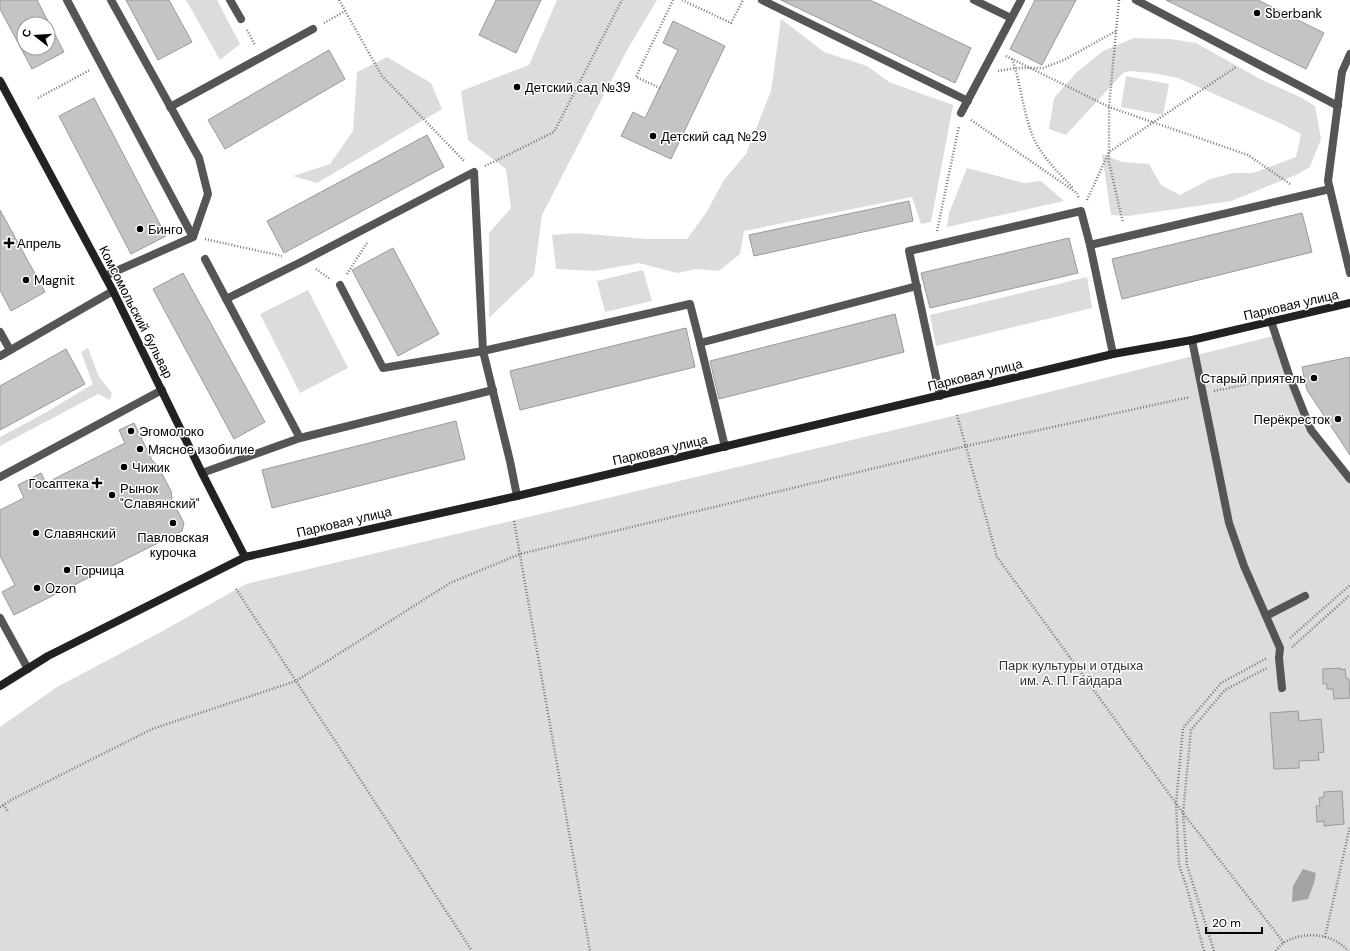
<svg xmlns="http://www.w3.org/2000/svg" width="1350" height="951" font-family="'DM Sans',sans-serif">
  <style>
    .green { fill: #dcdcdc }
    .water { fill: #a3a3a3 }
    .building { fill: #c4c4c4; stroke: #999; fill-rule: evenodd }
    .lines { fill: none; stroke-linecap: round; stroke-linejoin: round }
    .path { stroke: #777; stroke-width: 2.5; stroke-dasharray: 1 2; stroke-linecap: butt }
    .lane { stroke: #555; stroke-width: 8 }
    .secondary { stroke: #222; stroke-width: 8 }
    .poi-dot { fill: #000; stroke: #fff; stroke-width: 1.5 }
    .labels { text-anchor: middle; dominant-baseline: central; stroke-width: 3; stroke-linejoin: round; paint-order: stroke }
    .poi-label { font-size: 13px; fill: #000; stroke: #fff; text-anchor: start }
    .street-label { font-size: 13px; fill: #000; stroke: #fff }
    .park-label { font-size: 13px; fill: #333; stroke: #fff }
  </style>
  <rect width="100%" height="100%" fill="#fff"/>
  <!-- green -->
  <g class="green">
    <path d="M186,0h31l23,44 -20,16z"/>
    <path d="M557,0h100l-30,50 -85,165 -8,60 -45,43v-85l22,-25 -5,-39 -38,-29 -7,-49 68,-26z"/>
    <path d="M781,19l43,33 43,14 22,16 64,23 -22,117 -10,2 -9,-27 -168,34 -4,23 -21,17 -23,-2 -19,4 -38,-10 -45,8 -38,-2 -4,-34 24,-2 71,6h40l19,-26 18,-33 22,-26 25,-63z"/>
    <path d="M1134,38l36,1 26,4 66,37 38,17 15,9 6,33 -11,28 -12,7 -67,27 -103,15 -17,-1 -9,-61 20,8 27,2 12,21 19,10 30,-16 23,-6h20l43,-16 5,-23 -19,-10 -104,-46 -26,-5 -23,-2 -6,2 -57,62 -17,-6 5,-31 22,-25 27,-22z"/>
    <path d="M387,57l44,26 11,26 -125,74 -24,-7 37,-12 23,-33 4,-59z"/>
    <path d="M1126,76l43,8 -6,31 -42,-8z"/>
    <path d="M967,168l57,15 17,-2 23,20 -117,26 2,-14z"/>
    <path d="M643,270l9,31 -47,11 -8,-31z"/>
    <path d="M1087,277l5,31 -156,38 -6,-31z"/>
    <path d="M308,290l40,78 -48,25 -40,-79z"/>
    <path d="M1277,335l34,95 39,50v471h-1350v-224l57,-40 102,-54 87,-49 711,-169z"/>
    <path d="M88,348l11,29 13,16 -2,7 -12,-6 -98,52v-9l43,-23 50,-30 -12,-32z"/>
  </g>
  <!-- water -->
  <path class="water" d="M1303,869l13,4 -2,10 -6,16 -16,3 1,-16z"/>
  <!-- building -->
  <g class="building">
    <path d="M0,0h37l27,52 -32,17 -32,-60zM24,24h24v24h-24z"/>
    <path d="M126,0h43l23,42 -34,18z"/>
    <path d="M496,0h45l-25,53 -37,-18z"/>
    <path d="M781,0h89l101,48 -16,35z"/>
    <path d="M1035,0h41l-34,65 -32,-16z"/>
    <path d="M1166,0h92l66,33 -18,36z"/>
    <path d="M673,21l52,25 -54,113 -50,-23 12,-24 12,6 33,-68 -15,-7z"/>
    <path d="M329,50l16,29 -120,70 -17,-29z"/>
    <path d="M94,98l72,138 -35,18 -72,-138z"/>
    <path d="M427,135l17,32 -160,86 -17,-32z"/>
    <path d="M909,201l4,20 -159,35 -5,-21z"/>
    <path d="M0,210l45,82 -34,19 -11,-21z"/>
    <path d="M1302,213l10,39 -190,47 -10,-40z"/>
    <path d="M1069,238l9,35 -148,35 -9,-35z"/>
    <path d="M393,248l46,86 -41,22 -46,-86z"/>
    <path d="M183,273l82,149 -31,17 -81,-150z"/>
    <path d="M895,314l9,38 -185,47 -9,-38z"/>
    <path d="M686,328l9,39 -175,43 -10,-39z"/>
    <path d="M66,349l19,35 -85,46v-44z"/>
    <path d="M1350,357v98l-43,-65 -5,-23z"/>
    <path d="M456,421l9,38 -193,49 -10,-38z"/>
    <path d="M134,423l19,39 4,2 14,27 1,9 12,23 -2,8 -168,84 -12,-23 13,-7 -15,-29v-46l24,-12 -6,-13 23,-12 5,10 79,-40 -6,-13z"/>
    <path d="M1341,668v2l4,-1 1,8 1,2h2l1,19 -16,1 -1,-10h-6v-5h-4v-15z"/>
    <path d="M1298,711l1,10 22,-2 3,33 -6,1 1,7 -20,1v7l-25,1 -4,-56z"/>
    <path d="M1342,791l2,33 -20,2v-5l-7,1 -1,-16h4l-1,-8 5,-1v-5z"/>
  </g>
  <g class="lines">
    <!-- path -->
    <g class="path">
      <path d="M339,0l43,76 83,86"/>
      <path d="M682,0l49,23 12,-23"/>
      <path d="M1119,0l-10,107v55l14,61"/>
      <path d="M324,23l21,-12"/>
      <path d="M247,30l8,15"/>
      <path d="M1006,56l103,51 139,48 42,29"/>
      <path d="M1012,59c9,25 11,53 21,78 9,20 25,35 40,51"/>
      <path d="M998,71l17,-3h28l21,-8 52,-29"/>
      <path d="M660,88l-24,-11 37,-77"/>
      <path d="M38,98l52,-28"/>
      <path d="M971,120l106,73 2,6"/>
      <path d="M485,166l69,-34 68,-132"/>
      <path d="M1087,200l22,-48 127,-85"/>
      <path d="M937,231l22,-105"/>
      <path d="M205,239l77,17"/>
      <path d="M316,269l14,10"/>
      <path d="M347,274l20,-31"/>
      <path d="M1214,391l62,-13"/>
      <path d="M957,415l40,142 186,256 101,130"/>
      <path d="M514,521l76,430"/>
      <path d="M236,589l236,362"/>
      <path d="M1290,638l60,-53"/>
      <path d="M1292,647l58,-52"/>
      <path d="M3,805l6,7"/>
      <path d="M0,807l13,-8 139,-70 144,-48 154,-98 70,-29 446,-108 224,-49"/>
      <path d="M1325,937l25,-111"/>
      <path d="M1204,951l-17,-63 -8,-23 -3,-61 7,-76 38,-45 46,-25"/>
      <path d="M1214,951l-27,-86 -4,-52 8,-83 34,-40 42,-22"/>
      <path d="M1276,951c2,-3 5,-7 9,-9 19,-11 48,-9 63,9"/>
    </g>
    <!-- lane -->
    <g class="lane">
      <path d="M67,0l126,237"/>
      <path d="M230,0l11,19"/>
      <path d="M762,0l206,101"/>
      <path d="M974,0l37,18"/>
      <path d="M1136,0l202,106"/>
      <path d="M1350,54l-8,18 -14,109 22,92"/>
      <path d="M170,107l143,-78"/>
      <path d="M961,113l60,-113"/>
      <path d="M205,259l95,179 193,-48"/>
      <path d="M105,276l88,-39 15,-43 -9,-36 -88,-158"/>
      <path d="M226,299l77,-38 171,-89 9,179 -100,17 -43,-83"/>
      <path d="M1271,321l18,54 22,55 39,49"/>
      <path d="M0,332l10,18"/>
      <path d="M1192,340l37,183 15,43 36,82 -1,10 3,30"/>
      <path d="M700,343l25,104"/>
      <path d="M1113,354l-23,-109 240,-56"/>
      <path d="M0,356l113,-65"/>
      <path d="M940,396l-31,-145 172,-40 9,34"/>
      <path d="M202,473l98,-35"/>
      <path d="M0,477l162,-87"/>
      <path d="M517,496l-7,-35 -27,-110 207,-47 10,39 217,-57"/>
      <path d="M1266,616l39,-20"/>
      <path d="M0,618l28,51"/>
    </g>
    <!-- secondary -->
    <g class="secondary">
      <path d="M0,81l113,210 89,182 43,84"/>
      <path d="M0,686l48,-30 197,-99 272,-61 596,-142 79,-14 158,-37"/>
    </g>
  </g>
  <!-- markers -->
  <g class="poi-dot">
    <circle cx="1257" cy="13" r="4"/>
    <circle cx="517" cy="87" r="4"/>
    <circle cx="653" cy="136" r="4"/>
    <circle cx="140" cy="229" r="4"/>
    <path d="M7 237h4v4h4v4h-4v4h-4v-4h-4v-4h4z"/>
    <circle cx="26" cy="280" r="4"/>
    <circle cx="1314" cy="378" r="4"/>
    <circle cx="1338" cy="419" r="4"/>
    <circle cx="131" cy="431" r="4"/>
    <circle cx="140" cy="449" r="4"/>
    <circle cx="124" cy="467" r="4"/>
    <path d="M95 477h4v4h4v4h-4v4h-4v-4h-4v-4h4z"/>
    <circle cx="112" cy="495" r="4"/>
    <circle cx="173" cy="523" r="4"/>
    <circle cx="36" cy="533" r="4"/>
    <circle cx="67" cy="570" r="4"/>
    <circle cx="37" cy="588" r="4"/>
  </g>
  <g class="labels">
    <!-- poi labels -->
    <g class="poi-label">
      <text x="1265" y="13">Sberbank</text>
      <text x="525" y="87">Детский сад №39</text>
      <text x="661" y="136">Детский сад №29</text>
      <text x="148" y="229">Бинго</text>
      <text x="17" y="243">Апрель</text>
      <text x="34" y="280">Magnit</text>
      <text x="1306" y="378" text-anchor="end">Старый приятель</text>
      <text x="1330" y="419" text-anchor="end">Перёкресток</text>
      <text x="139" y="431">Эгомолоко</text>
      <text x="148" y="449">Мясное изобилие</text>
      <text x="132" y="467">Чижик</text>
      <text x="89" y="483" text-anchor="end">Госаптека</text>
      <text x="120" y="488">Рынок<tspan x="120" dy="15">"Славянский"</tspan></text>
      <text x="44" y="533">Славянский</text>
      <text x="173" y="537" text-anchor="middle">Павловская<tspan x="173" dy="15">курочка</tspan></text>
      <text x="75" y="570">Горчица</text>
      <text x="45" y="588">Ozon</text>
    </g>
    <!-- street labels -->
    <g class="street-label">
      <text transform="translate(1291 305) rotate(-13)">Парковая улица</text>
      <text transform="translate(136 312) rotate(63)">Комсомольский бульвар</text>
      <text transform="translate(975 375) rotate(-14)">Парковая улица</text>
      <text transform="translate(660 450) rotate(-13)">Парковая улица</text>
      <text transform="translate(344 522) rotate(-13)">Парковая улица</text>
    </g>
    <!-- park labels -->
    <g class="park-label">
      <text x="1071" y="665">Парк культуры и отдыха<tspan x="1071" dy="15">им. А. П. Гайдара</tspan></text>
    </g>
  </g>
  <!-- north arrow -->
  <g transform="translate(36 36) rotate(287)"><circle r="19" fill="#ffffff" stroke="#999999"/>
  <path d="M0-3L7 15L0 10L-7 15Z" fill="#000000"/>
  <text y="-6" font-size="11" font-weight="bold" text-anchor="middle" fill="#000000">С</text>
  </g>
  <!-- scale -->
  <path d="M1206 927v6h56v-6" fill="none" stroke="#000000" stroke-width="2"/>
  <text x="1212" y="927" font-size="12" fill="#000000" stroke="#ffffff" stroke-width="3" paint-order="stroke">20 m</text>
</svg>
